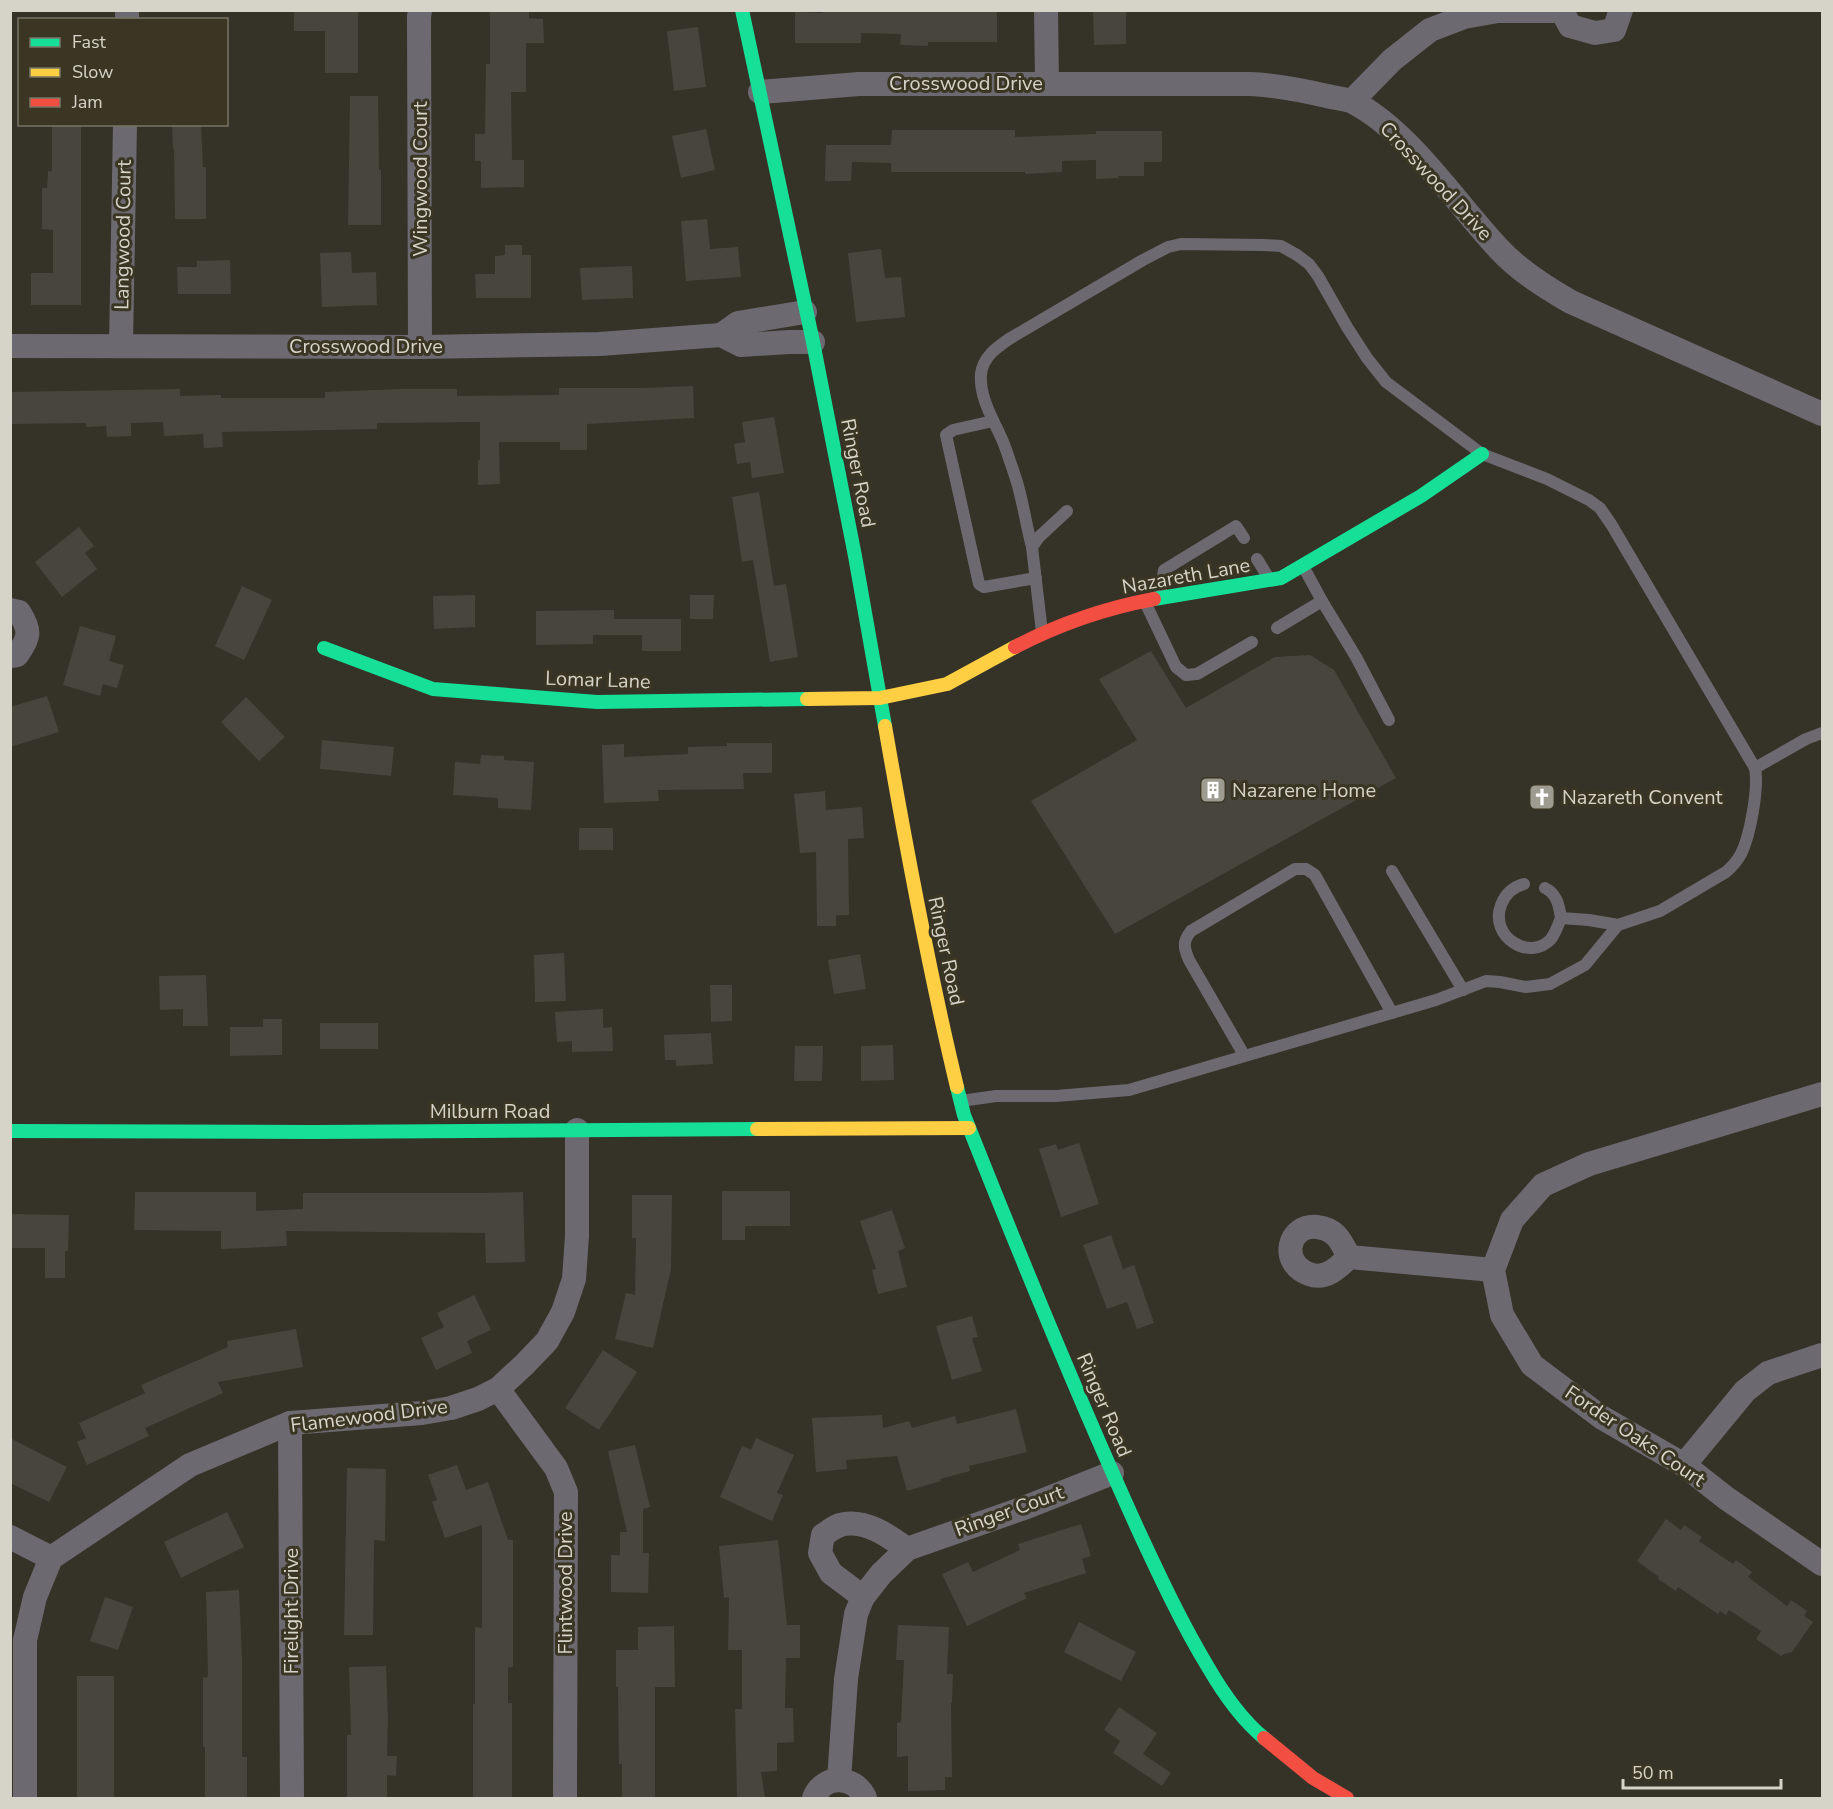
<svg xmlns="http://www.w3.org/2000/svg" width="1833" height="1809" font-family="'Nunito Sans',sans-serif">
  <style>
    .building { fill: #48463c }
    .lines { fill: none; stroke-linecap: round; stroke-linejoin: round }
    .lane { stroke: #6c6a70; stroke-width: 12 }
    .street { stroke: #6c6a70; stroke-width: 24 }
    .fast { stroke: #16e098; stroke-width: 14 }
    .slow { stroke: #ffcf43; stroke-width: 14 }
    .jam { stroke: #f24e42; stroke-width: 14 }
    .labels { text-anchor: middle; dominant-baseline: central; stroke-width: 6; stroke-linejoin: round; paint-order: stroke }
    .street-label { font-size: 20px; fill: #d6d4c8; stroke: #3a3623 }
    .poi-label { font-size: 20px; fill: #d6d4c8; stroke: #3a3623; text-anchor: start }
  </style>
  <rect width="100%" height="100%" fill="#353228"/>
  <!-- building -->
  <g class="building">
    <path d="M294,10h64v63h-33v-42h-31z"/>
    <path d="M490,10h39v8l14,1 1,24h-18v49h-15l1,68h12v27l-43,1v-27h-6v-27h10l1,-70h4z"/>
    <path d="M823,10h174v32h-69v4l-28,-1 1,-11 -40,-1v10h-66v-31l28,1z"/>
    <path d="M1093,10h33v34l-32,1z"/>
    <path d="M698,27l8,60 -32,4 -7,-60z"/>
    <path d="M350,96h28l1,74h2v55h-33z"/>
    <path d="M52,124h29v181h-50v-32h22v-43l-11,-1v-41h5l1,-17h4z"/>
    <path d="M172,124h29l2,43h3v52h-31l-1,-70h-1z"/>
    <path d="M706,129l9,41 -34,8 -9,-42z"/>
    <path d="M892,130h123v7l81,-3v-3h66v31h-18v14h-26v2l-22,1v-19l-34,1v11l-37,2v-2h-134v-9l-39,-1 -1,19h-26l1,-36h65z"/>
    <path d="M707,219l3,30 28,-2 3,30 -55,4 -5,-60z"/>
    <path d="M505,245h17v10h9v43h-55l-1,-24h20v-18l10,-1z"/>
    <path d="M881,249l4,29 16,-1 4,40 -49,5 -8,-69z"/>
    <path d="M351,252l1,21 24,-1 1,33 -55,2 -2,-54z"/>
    <path d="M230,260l1,34h-53l-1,-27h20v-6z"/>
    <path d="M632,266l1,32 -51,2 -2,-32z"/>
    <path d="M693,386l1,32 -107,6v26h-27v-8h-61l1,42 -22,1v-25h2v-38l-103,1v6l-155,3 1,15 -19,1 -1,-14 -39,2 -1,-14 -32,1v13l-24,1 -1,-11 -20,1v-4l-76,1v-32l170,-3v7l41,-1v3h104v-6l76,-3h56v7l102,-1v-7h84z"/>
    <path d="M774,417l10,56 -32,5 -2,-16 -13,2 -3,-20 11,-2 -3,-20z"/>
    <path d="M759,492l15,94 12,-2 12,73 -28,5 -17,-102 -11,2 -10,-65z"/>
    <path d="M79,527l15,19 -9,7 12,16 -35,28 -27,-35z"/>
    <path d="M242,586l30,14 -28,60 -29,-14z"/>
    <path d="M475,595v32l-41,2 -1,-33z"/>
    <path d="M690,595h24l-1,24h-23z"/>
    <path d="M614,610v9h67v32h-39v-16h-49v9l-57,1v-34z"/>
    <path d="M80,626l36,10 -7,25 15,4 -7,23 -14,-4 -3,12 -37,-11z"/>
    <path d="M1151,651l35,57 89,-51 35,-2 24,15 62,108 -281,156 -84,-133 106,-61 -38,-61z"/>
    <path d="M47,696l12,36 -49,15v-40z"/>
    <path d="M246,697l39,40 -26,24 -38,-39z"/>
    <path d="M322,740l72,7 -3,29 -71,-7z"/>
    <path d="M727,743h45v30h-29l1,16 -86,1 1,11 -55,2 -2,-58 22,-1v13l64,-3v-7l39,-1z"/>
    <path d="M481,755l23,1v4l30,2 -3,48 -33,-2v-10l-45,-3 2,-33 25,2z"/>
    <path d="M825,791l1,19 36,-3 2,31 -16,1 1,76h-13v11h-19l-1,-74 -16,1 -6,-59z"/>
    <rect x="579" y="828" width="34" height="22"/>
    <path d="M564,953l2,48 -31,1 -1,-47z"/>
    <path d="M860,954l6,35 -32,5 -6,-34z"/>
    <path d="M206,975l2,51h-25v-17l-23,1 -1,-34z"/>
    <path d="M710,985h22v36l-21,1z"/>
    <path d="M603,1009v19l9,-1 1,24 -41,1v-11l-15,1 -2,-30z"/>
    <path d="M263,1019h19v36l-52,1v-29h33z"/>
    <rect x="320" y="1023" width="58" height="26"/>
    <path d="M711,1033l2,31 -37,2v-6h-11l-1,-25z"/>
    <path d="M893,1045l1,35 -33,1v-35z"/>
    <path d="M795,1046h28l-1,35h-28z"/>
    <path d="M1079,1143l20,61 -38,13 -22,-68 17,-5 2,6z"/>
    <path d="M722,1191h68v35h-45v14h-23z"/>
    <path d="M135,1192h121v19l47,-2v-16h181l39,-1 2,70 -39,1 -1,-30 -199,-2 1,15 -66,3v-18l-87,-1z"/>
    <path d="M632,1195h40l-1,74 -18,79 -38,-9 11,-46 9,2 1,-57h-4z"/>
    <path d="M892,1210l13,38 -7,3 9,36 -29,7 -6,-24 4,-1 -16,-48z"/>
    <path d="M10,1214l59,1 -1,36h-3v27h-20v-30h-35z"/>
    <path d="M1111,1235l12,34 11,-4 20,58 -17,6 -10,-27 -20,7 -24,-64z"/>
    <path d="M474,1295l17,35 -24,11 5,12 -36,17 -15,-32 23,-11 -7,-14z"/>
    <path d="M972,1316l6,21 -6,1 10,33 -30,9 -16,-54z"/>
    <path d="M296,1329l7,38 -85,15 5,11 -78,35 4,8 -62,29 -10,-23 9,-4 -7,-15 66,-30 -4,-8 87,-38 -1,-6z"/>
    <path d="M603,1350l34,22 -38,58 -34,-22z"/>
    <path d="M1016,1409l11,43 -58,14 1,5 -30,8 1,2 -34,10 -10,-35 -51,4 1,9 -31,3 -4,-54 70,-3 1,13 26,-7 3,7 43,-12 2,8z"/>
    <path d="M10,1438l57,29 -18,35 -39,-19z"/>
    <path d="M756,1438l38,17 -17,38 6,2 -11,26 -52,-24 22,-51 9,4z"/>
    <path d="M635,1445l15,62 -7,2v44h6l-1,40 -37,-1v-37h9v-23h7l-19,-81z"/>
    <path d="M457,1465l9,25 22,-8 20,58h5v127h-5v36h4v95h-39v-94h2v-77l7,1v-103l-37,13 -13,-36 5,-2 -9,-25z"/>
    <path d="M347,1468l39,1 -1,72 -11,-1 -1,95h-29z"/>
    <path d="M227,1512l17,35 -63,31 -17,-36z"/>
    <path d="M1666,1519l15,11 3,-5 18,12 -3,4 34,23 3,-4 16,12 -4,5 39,29 4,-6 16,11 -3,5 9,6 -21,30 -8,2 -3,2 -25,-17 5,-8 -32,-21 -3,5 -6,-4 -2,3 -40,-27 -2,4 -18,-12 1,-2 -22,-16z"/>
    <path d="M1081,1524l10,32 -9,3 4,14 -62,20 3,5 -60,28 -25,-52 26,-12 5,10 47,-22 -2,-6z"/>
    <path d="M778,1540l9,85h13v33h-14l-1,50h8l1,34 -17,1v28l-16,1 4,26h-28l-2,-89h7v-59h-14l1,-53 -5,1 -5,-52z"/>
    <path d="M239,1590l3,69v98h5v41h-42v-51h-2v-70l4,1 1,-4 -2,-82z"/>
    <path d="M105,1597l28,10 -15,43 -28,-9z"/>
    <path d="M1079,1622l57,30 -15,29 -57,-29z"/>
    <path d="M898,1625l51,2 -2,47h6l-1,29h-1l1,74h-7v13l-37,1v-35l-11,1v-34l4,-1 3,-62h-8z"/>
    <path d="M674,1626l1,61h-20v111h-33v-34h-3l-1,-77h-2v-37h22v-23z"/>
    <path d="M386,1666l2,53 -1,37h10l-1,20 -9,-1v23h-40v-63h4l-2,-68z"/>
    <rect x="77" y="1676" width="37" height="122"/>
    <path d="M1119,1707l38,26 -14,21 28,19 -9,13 -49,-33 7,-12 -16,-11z"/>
  </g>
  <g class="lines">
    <!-- lane -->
    <g class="lane">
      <path d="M993,421l-40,9 -7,5 33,149 5,3 52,-9"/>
      <path d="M1257,559l11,18"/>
      <path d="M1303,566l19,35 34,56 33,63"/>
      <path d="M1160,595l4,-25 72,-44 8,12"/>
      <path d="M1145,602l31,65 10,8 11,-1 55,-32"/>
      <path d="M1277,628l45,-27"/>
      <path d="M1042,632l-10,-85 7,-10 28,-26"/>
      <path d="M1755,768l51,-29 16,-6"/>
      <path d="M1392,871l71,119"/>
      <path d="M1524,884c-11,3 -19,10 -23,21 -12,32 29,57 50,34 5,-7 7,-14 10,-21"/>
      <path d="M1545,888c12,6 14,17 16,30l28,2 29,5"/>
      <path d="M1244,1055l-55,-95c-5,-12 -7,-18 2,-29l104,-62h11l9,6 77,138"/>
      <path d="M961,1101l35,-5h60l73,-6 307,-90 50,-19 14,1 26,5 24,-3 35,-19 33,-40 42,-14 66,-39c6,-5 11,-11 15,-18 9,-18 18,-66 14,-86l-144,-244 -11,-16 -11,-8 -42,-21 -65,-25 -96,-72 -19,-24 -20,-31 -29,-51 -9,-12 -12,-9 -16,-9 -17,-1 -83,-1 -13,3 -25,13 -134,79c-13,9 -26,18 -28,35 -2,25 14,48 23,70 4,11 8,23 12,35 7,22 10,46 16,68"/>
    </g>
    <!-- street -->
    <g class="street">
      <path d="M1046,10l1,73"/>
      <path d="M1562,11l8,15 25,7 19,-3 7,-20"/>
      <path d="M127,20v-10"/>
      <path d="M760,92l99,-8h391c27,1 51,6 77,12 8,2 19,3 26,6 56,29 102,100 145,146 20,22 47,39 73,54l251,112"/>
      <path d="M1352,101l40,-41 38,-30 34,-13 34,-6h64"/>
      <path d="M721,335l17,-12 67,-11"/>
      <path d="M10,346l410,1 180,-3 121,-9 20,10 48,-3h24"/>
      <path d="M121,346l4,-222"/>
      <path d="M420,347l-1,-330 1,-7"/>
      <path d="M10,610l9,2c12,19 11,25 -2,43l-7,1"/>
      <path d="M1822,1094l-233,70 -46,21 -31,35 -19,50 9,45 30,50 69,52 83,48 42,33 96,66"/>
      <path d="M1349,1257c-5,5 -11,11 -18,15 -7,4 -14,5 -22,2 -30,-11 -21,-50 8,-47 19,2 24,14 32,30l144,13"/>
      <path d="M498,1389l58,79 10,24 -1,306"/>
      <path d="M290,1423l2,375"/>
      <path d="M1684,1465l61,-74 23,-18 54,-18"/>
      <path d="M10,1537l41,21"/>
      <path d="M863,1597l-32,-24 -11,-20 3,-18c5,-3 11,-8 17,-10 24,-7 49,11 67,24"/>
      <path d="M839,1780l7,-101 10,-65 7,-17 18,-23 26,-25 117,-41 88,-35"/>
      <path d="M25,1798v-158l10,-43 16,-39 139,-93 100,-42 132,-10 29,-5 27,-9 20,-10 26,-24 23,-24 16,-29 11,-33 3,-43v-106"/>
      <path d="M814,1798c9,-24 41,-23 51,0"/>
    </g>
    <!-- fast -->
    <g class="fast">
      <path d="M742,10l71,332 42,214 30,170"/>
      <path d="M1154,599l127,-21 140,-82 61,-42"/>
      <path d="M324,648l109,41 164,13 210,-3"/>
      <path d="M957,1087l7,28c56,141 113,281 176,419 21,45 42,90 68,133 15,26 33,52 56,71"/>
      <path d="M10,1131l304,1 443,-3"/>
    </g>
    <!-- slow -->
    <g class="slow">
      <path d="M807,699l73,-1 67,-14 68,-37"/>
      <path d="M885,726c21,121 43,241 72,361"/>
      <path d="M757,1129l212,-1"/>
    </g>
    <!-- jam -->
    <g class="jam">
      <path d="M1015,647c44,-23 91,-39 139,-48"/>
      <path d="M1264,1738l49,40 34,20"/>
    </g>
  </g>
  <!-- icons -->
  <defs>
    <symbol id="building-square" viewBox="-11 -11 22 22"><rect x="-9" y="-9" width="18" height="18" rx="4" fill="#9e9b90" stroke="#3a3623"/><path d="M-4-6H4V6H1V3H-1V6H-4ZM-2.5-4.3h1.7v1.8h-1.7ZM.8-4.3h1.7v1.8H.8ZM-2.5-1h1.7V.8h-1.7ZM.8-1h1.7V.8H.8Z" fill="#fff"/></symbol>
    <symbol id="church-square" viewBox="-11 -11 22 22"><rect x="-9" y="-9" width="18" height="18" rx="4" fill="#9e9b90" stroke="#3a3623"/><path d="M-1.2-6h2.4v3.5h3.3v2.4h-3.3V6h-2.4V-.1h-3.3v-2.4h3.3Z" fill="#fff"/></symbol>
  </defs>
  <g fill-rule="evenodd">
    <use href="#building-square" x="1198" y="775" width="30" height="30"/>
    <use href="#church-square" x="1527" y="782" width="30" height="30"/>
  </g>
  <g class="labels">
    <!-- street labels -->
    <g class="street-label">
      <text x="966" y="83">Crosswood Drive</text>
      <text transform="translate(420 179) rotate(-90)">Wingwood Court</text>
      <text transform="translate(1436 181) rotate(47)">Crosswood Drive</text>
      <text transform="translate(123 235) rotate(-89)">Langwood Court</text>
      <text x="366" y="346">Crosswood Drive</text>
      <text transform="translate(858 473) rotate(79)">Ringer Road</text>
      <text transform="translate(1186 576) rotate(-10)">Nazareth Lane</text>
      <text transform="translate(598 680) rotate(2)">Lomar Lane</text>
      <text transform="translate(946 951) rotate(78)">Ringer Road</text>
      <text x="490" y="1111">Milburn Road</text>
      <text transform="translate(1104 1405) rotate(67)">Ringer Road</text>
      <text transform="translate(369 1416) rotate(-7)">Flamewood Drive</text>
      <text transform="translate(1635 1436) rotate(34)">Forder Oaks Court</text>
      <text transform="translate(1009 1511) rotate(-20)">Ringer Court</text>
      <text transform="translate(565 1583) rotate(-90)">Flintwood Drive</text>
      <text transform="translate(291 1611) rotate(-90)">Firelight Drive</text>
    </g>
    <!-- poi labels -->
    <g class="poi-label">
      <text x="1232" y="790">Nazarene Home</text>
      <text x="1562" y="797">Nazareth Convent</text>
    </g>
  </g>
  <!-- border -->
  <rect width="1833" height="1809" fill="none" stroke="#d6d4c8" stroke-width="24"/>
  <!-- legend -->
  <rect x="18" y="18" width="210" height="108" fill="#3a3623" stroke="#787565" stroke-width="1.5"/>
  <rect x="30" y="38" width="30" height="9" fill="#16e098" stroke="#787565" stroke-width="1.5"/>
  <text x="72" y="48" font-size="18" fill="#d6d4c8">Fast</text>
  <rect x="30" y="68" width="30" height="9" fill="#ffcf43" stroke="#787565" stroke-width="1.5"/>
  <text x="72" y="78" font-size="18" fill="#d6d4c8">Slow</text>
  <rect x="30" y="98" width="30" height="9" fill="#f24e42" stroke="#787565" stroke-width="1.5"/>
  <text x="72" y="108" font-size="18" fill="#d6d4c8">Jam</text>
  <!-- scale -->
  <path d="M1623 1779v9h158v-9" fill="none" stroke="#d6d4c8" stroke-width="3"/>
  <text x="1632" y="1779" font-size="18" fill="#d6d4c8" stroke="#3a3623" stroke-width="4.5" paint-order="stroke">50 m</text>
</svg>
